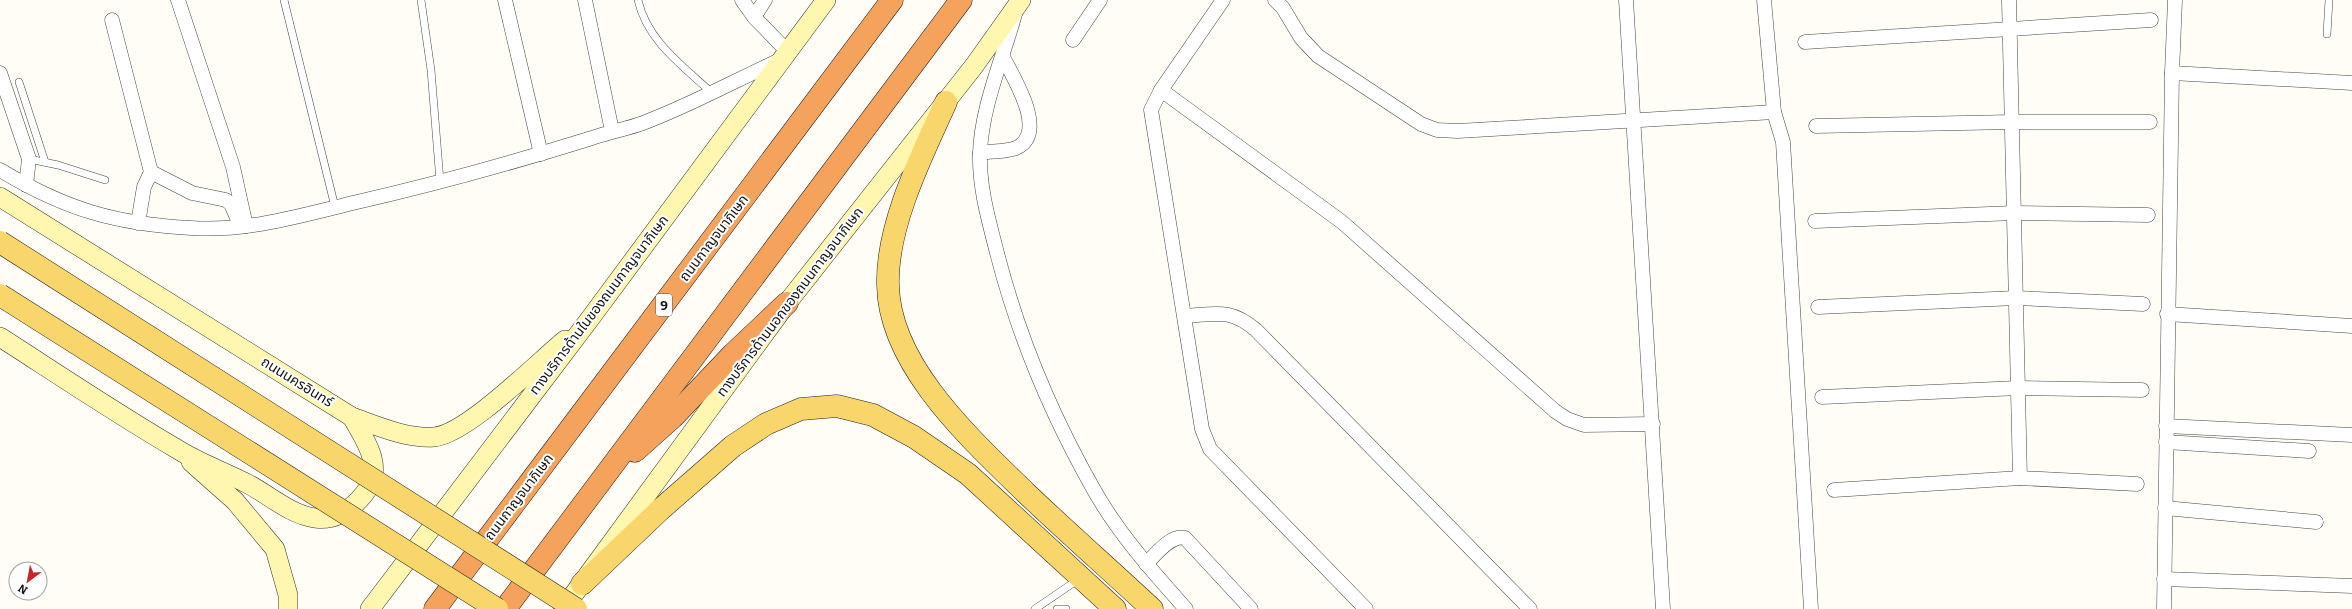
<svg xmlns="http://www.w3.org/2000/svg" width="2352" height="609" font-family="Bitter,'Noto Sans Thai',serif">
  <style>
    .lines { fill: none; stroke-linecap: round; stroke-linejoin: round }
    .lane-casing { stroke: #444; stroke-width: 8 }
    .street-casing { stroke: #444; stroke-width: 15 }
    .secondary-casing { stroke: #333; stroke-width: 20 }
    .primary-casing { stroke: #222; stroke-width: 23 }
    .highway-casing { stroke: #222; stroke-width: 23 }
    .lane { stroke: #fff; stroke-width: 7 }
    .street { stroke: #fff; stroke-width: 14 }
    .secondary { stroke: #fff6b0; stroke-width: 19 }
    .primary { stroke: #f9d66b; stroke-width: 22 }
    .highway { stroke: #f5a25d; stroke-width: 22 }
    .primary-bridge-casing { stroke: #222; stroke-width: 23; stroke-linecap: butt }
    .primary-bridge { stroke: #f9d66b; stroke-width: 22 }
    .labels { text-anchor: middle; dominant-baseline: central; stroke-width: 4; stroke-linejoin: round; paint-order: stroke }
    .shield { fill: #fff; stroke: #585858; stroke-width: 1 }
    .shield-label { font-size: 13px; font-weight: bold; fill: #111 }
    .street-label { font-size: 14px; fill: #111; stroke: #fff }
  </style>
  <rect width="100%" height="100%" fill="#fffdf5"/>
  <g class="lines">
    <defs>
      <g id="lane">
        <path d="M284,0l51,207"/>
        <path d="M421,0l10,70 9,111"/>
        <path d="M638,0c9,41 45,66 74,93"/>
        <path d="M2327,34l2,-34"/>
        <path d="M19,82l26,80"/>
        <path d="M29,159l29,6 47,15"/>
        <path d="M1035,609l44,-30"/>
        <path d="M1057,609h9"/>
      </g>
      <g id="street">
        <path d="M178,0l55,167 13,59"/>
        <path d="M505,0l36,154"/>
        <path d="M585,0l27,131"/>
        <path d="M742,0l12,17 34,35"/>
        <path d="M1223,0l-62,90 -10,20 51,319 8,20 156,160"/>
        <path d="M1275,0l8,8 18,30 17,18 103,68 16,6 21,1 316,-19"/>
        <path d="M1626,0l37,609"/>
        <path d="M1764,0l10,112 9,30 28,467"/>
        <path d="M2009,0l11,478"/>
        <path d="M1015,14c-12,44 -34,94 -35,140 -1,34 9,67 17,99 21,82 55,163 97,237 24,43 59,82 92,119"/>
        <path d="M754,17l11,-17"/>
        <path d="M112,20l39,152 -7,15 -6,36"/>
        <path d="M1073,40l27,-40"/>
        <path d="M1805,42l346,-22"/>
        <path d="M0,73l29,86 -3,26"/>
        <path d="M2172,73l180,10"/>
        <path d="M1161,90l181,132 213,189 12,8 17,6 69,-1"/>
        <path d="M1816,126l196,-4h138"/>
        <path d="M980,153c11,-2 26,-1 36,-5 33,-15 -3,-71 -13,-91"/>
        <path d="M0,170c65,39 115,54 191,58 56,4 112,-13 166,-26 79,-18 158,-40 235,-64 17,-6 35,-9 51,-15 48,-18 93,-43 139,-64"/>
        <path d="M151,172l41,21 34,7 5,4 7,16"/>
        <path d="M1815,221l199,-8 134,2"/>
        <path d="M1818,307l198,-9 127,6"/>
        <path d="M2167,314l185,12"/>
        <path d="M1185,316c32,-2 45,-8 71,14l274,279"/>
        <path d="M1822,397l196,-9 124,2"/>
        <path d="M2166,426l186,9"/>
        <path d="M2166,442l143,9"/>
        <path d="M1834,490l186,-12 117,6"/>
        <path d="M2165,508l151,14"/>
        <path d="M1146,564c9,-9 25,-30 39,-26l66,71"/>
        <path d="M2164,579l188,7"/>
        <path d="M2164,609l8,-536 3,-73"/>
      </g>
      <g id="secondary">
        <path d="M0,197l352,220c26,9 55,22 82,20 33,-3 103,-74 131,-97"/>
        <path d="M0,337c59,38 117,77 177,112 22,14 48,23 71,35 21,11 43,31 67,34 21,3 37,-9 49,-24 22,-26 1,-54 -12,-77"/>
        <path d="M191,462l44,39 40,48 13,46v14"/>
        <path d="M370,609l222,-293 234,-316"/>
        <path d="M563,609l224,-306 187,-237 47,-66"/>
      </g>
      <g id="primary">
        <path d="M946,102c-24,53 -60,124 -58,183 1,81 84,155 138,208 41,39 84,77 126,116"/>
        <path d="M582,584l79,-75 72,-63 33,-22 35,-15 36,-3 36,9 41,22 54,37 147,135"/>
      </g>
      <g id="highway">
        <path d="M635,451l38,-34 60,-63 54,-51"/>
        <path d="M435,609l457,-609"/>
        <path d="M505,609l456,-609"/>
      </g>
    </defs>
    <!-- lane casing -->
    <use href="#lane" class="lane-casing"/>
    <!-- street casing -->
    <use href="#street" class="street-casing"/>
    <!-- secondary casing -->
    <use href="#secondary" class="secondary-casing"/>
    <!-- primary casing -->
    <use href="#primary" class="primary-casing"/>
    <!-- highway casing -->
    <use href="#highway" class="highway-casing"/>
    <!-- lane -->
    <use href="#lane" class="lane"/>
    <!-- street -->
    <use href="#street" class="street"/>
    <!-- secondary -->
    <use href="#secondary" class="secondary"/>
    <!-- primary -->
    <use href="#primary" class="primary"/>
    <!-- highway -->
    <use href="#highway" class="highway"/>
    <defs>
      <g id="primary-bridge">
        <path d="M0,242l576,367"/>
        <path d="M0,295l497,314"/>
      </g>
    </defs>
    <!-- primary-bridge casing -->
    <use href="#primary-bridge" class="primary-bridge-casing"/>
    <!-- primary-bridge -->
    <use href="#primary-bridge" class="primary-bridge"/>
  </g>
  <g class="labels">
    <!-- shield labels -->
    <rect class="shield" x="656" y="294" width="16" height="22" rx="3"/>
    <g class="shield-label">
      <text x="664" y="305">9</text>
    </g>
    <!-- street labels -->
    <g class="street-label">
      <text transform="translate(714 238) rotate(-53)">ถนนกาญจนาภิเษก</text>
      <text transform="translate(790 302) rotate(-53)">ทางบริการด้านนอกของถนนกาญจนาภิเษก</text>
      <text transform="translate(599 305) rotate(-53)">ทางบริการด้านในของถนนกาญจนาภิเษก</text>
      <text transform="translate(297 382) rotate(32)">ถนนนครอินทร์</text>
      <text transform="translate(519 497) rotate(-53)">ถนนกาญจนาภิเษก</text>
    </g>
  </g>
  <!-- north arrow -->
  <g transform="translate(28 581) rotate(212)"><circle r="19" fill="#ffffff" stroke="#a0a0a0"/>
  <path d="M0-3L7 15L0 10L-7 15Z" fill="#c4262e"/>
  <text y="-6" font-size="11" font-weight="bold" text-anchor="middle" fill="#111111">N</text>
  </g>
</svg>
